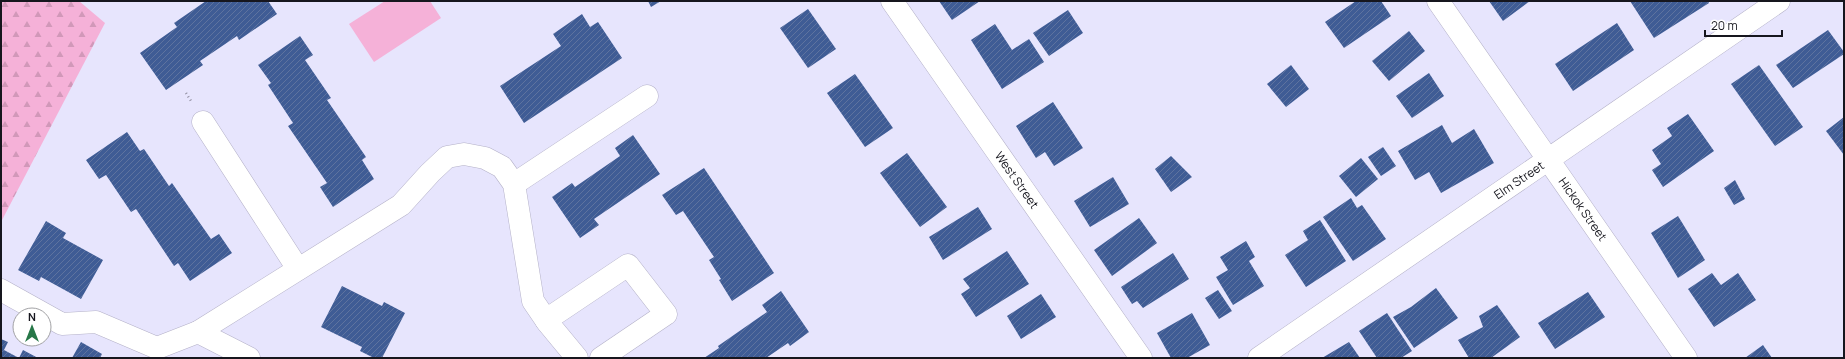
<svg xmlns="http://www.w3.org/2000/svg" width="1845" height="359" font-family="Manrope,sans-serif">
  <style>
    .forest { fill: url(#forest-firs) }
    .green { fill: #f5b1d8 }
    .building { fill: url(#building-hatch) }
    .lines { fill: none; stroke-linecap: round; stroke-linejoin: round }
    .minor-casing { stroke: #b4b1c8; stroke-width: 23 }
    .path { stroke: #9391a3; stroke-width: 2.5; stroke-dasharray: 1 3; stroke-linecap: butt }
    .minor { stroke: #fff; stroke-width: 22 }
    .labels { text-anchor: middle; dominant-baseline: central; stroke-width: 4; stroke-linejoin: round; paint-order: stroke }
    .street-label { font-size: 12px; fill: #16161e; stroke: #fff }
  </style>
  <defs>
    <pattern id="forest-firs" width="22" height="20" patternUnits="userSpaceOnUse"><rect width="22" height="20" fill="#f5b1d8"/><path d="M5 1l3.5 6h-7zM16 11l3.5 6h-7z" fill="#d198b9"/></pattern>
    <pattern id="building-hatch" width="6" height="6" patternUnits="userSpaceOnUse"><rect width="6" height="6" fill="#3f5c95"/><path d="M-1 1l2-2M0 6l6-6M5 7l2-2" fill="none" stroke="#5e739f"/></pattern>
  </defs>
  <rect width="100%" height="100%" fill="#e7e5fd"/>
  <!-- forest -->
  <path class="forest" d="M1,1h78l26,22 -104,199z"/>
  <!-- green -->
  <path class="green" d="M385,1h45l11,17 -67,44 -25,-38z"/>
  <!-- building -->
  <g class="building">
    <path d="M206,1h62l9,13 -38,26 -2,-4 -37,25 3,4 -37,25 -26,-37 37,-26 -3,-4z"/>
    <path d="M648,1h13l-10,6z"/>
    <path d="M939,1h41l-28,19z"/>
    <path d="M1356,1h25l10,15 -47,32 -19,-26z"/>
    <path d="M1489,1h41l-27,20z"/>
    <path d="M1630,1h78l1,2 -55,35z"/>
    <path d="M808,9l28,40 -28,19 -28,-40z"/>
    <path d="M1068,10l15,23 -34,23 -16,-23z"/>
    <path d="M582,14l8,13 8,-5 24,36 -98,65 -24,-37 61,-40 -8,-12z"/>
    <path d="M1617,23l17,27 -61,41 -18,-27z"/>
    <path d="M995,24l17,26 17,-11 15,23 -42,27 -31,-49z"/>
    <path d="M1828,30l16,22v2l-51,34 -17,-23z"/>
    <path d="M1409,31l16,20 -36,30 -17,-20z"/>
    <path d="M300,36l13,19 -8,5 26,38 -4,2 39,57 -4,3 12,19 -41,28 -13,-20 7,-4 -39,-57 5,-3 -25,-38 3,-2 -13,-18z"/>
    <path d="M1291,65l18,24 -23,18 -19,-23z"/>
    <path d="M1759,65l44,62 -28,19 -44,-62z"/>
    <path d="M1429,73l15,23 -32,22 -16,-22z"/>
    <path d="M855,74l38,54 -28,19 -38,-54z"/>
    <path d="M1053,102l30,46 -29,18 -9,-14 -9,6 -20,-32z"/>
    <path d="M1688,114l26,37 -51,36 -11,-17 9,-6 -9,-14 20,-14 -5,-8z"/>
    <path d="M1844,117v38l-18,-24z"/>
    <path d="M1442,125l10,18 22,-14 20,34 -53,30 -12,-21 -14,8 -17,-29z"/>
    <path d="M127,132l13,19 4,-2 25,37 3,-3 39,56 8,-5 13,19 -42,28 -12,-18 -4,3 -38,-57 -5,3 -25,-37 -7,4 -13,-19z"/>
    <path d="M633,135l27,39 -66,45 5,6 -19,13 -28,-41 20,-14 3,4 45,-31 -5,-8z"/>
    <path d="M1383,147l13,19 -15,10 -13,-19z"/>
    <path d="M907,153l40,54 -27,20 -40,-54z"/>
    <path d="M1171,156l21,21 -21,15 -16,-23z"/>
    <path d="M1361,158l17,21 -22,18 -17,-21z"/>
    <path d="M704,168l70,105 -42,28 -13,-21 2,-1 -12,-19 5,-3 -31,-46 -7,4 -14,-20z"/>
    <path d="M1113,177l16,27 -39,23 -16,-26z"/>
    <path d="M1735,180l10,19 -11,6 -10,-17z"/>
    <path d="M1351,198l6,10 5,-3 24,34 -33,22 -30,-44z"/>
    <path d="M978,207l14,22 -49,31 -14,-23z"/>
    <path d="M1678,216l27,44 -27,18 -27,-45z"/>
    <path d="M1139,218l18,25 -45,33 -18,-26z"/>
    <path d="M1320,220l26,41 -40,26 -21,-32 23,-15 -5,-9z"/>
    <path d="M46,221l20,12 -3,5 40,22 -22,39 -40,-22 -2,4 -21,-11z"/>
    <path d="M1246,241l9,16 -6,4 15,25 -31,19 -17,-28 12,-7 -8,-13z"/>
    <path d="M1007,251l22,33 -53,33 -15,-23 9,-6 -7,-9z"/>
    <path d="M1173,253l16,26 -46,29 -6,-7 -5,3 -11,-17z"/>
    <path d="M1712,273l9,12 17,-12 18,27 -42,27 -26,-38z"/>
    <path d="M342,286l40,20 2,-4 21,11 -23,45h-8l-14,-7 2,-4 -41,-20z"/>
    <path d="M1436,288l22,30 -44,30 -21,-31 18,-10z"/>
    <path d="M1218,290l14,21 -13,8 -14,-21z"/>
    <path d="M781,291l28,41 -19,14 -2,-3 -22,15h-62l15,-10 -1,-2 49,-34 -5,-7z"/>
    <path d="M1588,292l17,25 -50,32 -17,-26z"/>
    <path d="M1041,294l15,23 -35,22 -14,-23z"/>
    <path d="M1497,305l23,32 -29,21h-22l-11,-18 25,-13 -4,-11z"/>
    <path d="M1192,313l18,32 -23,13h-16l-14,-25z"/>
    <path d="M1387,313l25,38 -11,7h-24l-18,-27z"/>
    <path d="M1,339l7,3 -4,8 15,8 4,-8 15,8h-37z"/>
    <path d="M81,342l21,12 -2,4h-28z"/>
    <path d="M1349,342l11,16h-38z"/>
    <path d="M1763,345l9,13h-27z"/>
  </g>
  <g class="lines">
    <defs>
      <g id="minor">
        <path d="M892,1l249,357"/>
        <path d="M1438,1l248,357"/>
        <path d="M203,122l95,147"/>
        <path d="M514,184l133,-88"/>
        <path d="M1,290l61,34 34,-2 61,26 41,-16 51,26"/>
        <path d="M546,320l82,-55 38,49 -65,44"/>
        <path d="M198,332l203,-127 29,-32 17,-16 17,-3 21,4 17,9 12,17 19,117 15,22 29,35"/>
        <path d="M1259,358l520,-357"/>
      </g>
    </defs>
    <!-- minor casing -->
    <use href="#minor" class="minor-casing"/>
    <!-- path -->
    <path class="path" d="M186,93l5,8"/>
    <!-- minor -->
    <use href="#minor" class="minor"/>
  </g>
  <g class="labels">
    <!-- street labels -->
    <g class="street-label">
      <text transform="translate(1017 180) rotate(55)">West Street</text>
      <text transform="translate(1519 180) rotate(-34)">Elm Street</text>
      <text transform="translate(1583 209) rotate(55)">Hickok Street</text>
    </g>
  </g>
  <!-- border -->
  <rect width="1845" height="359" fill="none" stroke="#16161e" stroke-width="4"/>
  <!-- north arrow -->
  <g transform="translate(32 327)"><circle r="19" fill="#ffffff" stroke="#a2a2a5"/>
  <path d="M0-3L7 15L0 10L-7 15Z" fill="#277748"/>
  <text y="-6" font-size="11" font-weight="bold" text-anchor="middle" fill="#16161e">N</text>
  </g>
  <!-- scale -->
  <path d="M1705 30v6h77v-6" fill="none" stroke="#16161e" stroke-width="2"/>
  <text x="1711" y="30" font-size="12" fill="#16161e" stroke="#ffffff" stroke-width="3" paint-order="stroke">20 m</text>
</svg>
